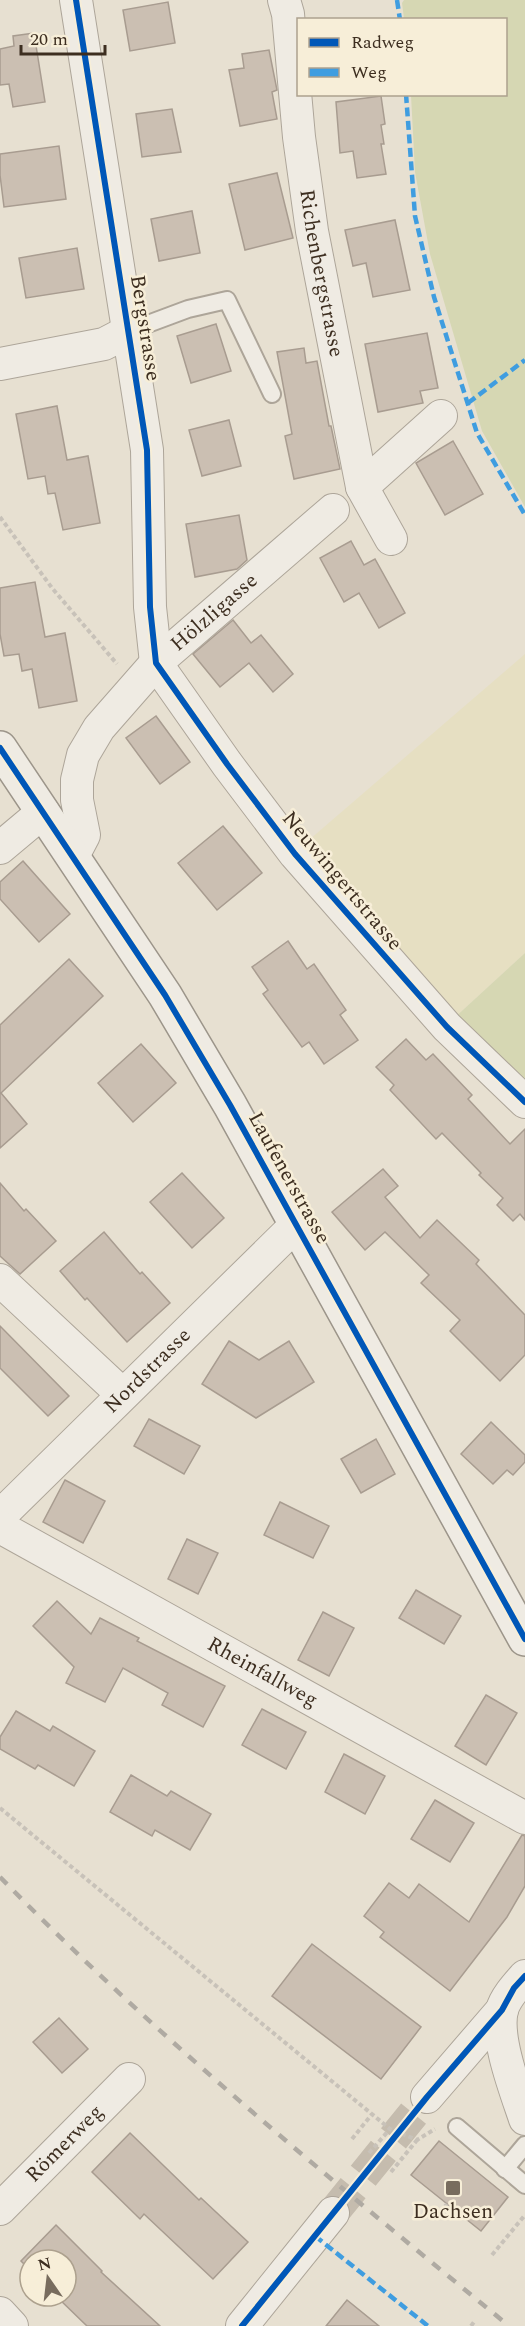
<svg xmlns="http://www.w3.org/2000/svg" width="525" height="2326" font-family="Spectral,serif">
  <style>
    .farmland { fill: #e6dfc2 }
    .green { fill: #d6d7b3 }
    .building { fill: #cbbfb2; stroke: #a89c90; stroke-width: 1.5 }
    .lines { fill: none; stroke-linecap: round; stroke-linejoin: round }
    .street-tunnel { stroke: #c5bcae; stroke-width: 32; stroke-dasharray: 32 16; stroke-linecap: butt }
    .lane-casing { stroke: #ada599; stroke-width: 20 }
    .street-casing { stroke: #ada599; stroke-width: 34 }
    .secondary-casing { stroke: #9c958a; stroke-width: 36 }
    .path { stroke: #c8c2b9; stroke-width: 4; stroke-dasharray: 4.5 3; stroke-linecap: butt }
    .lane { stroke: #efebe3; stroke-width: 16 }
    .street { stroke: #efebe3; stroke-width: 32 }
    .secondary { stroke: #efebe3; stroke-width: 33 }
    .rail { stroke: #afaaa2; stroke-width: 4.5; stroke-dasharray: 10 10; stroke-linecap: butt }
    .quiet { stroke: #3f9de0; stroke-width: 4.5; stroke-dasharray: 9 4.5; stroke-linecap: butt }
    .cycleway-casing { stroke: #f7eed8; stroke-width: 10 }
    .cycleway { stroke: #0057b8; stroke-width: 6 }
    .poi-dot { fill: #786c5e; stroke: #f7eed8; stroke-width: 2 }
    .labels { text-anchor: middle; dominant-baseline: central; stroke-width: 5; stroke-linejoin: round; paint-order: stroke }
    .street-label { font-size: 21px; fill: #3d2e20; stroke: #f7eed8 }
    .poi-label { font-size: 21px; fill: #3d2e20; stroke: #f7eed8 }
  </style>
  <rect width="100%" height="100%" fill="#e7e0d1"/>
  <!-- farmland -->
  <path class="farmland" d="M525,654v299l-73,67 -150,-174z"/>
  <!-- green -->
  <g class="green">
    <path d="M404,0h121v507l-43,-76 -52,-177 -15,-82 -4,-77 95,-1v-74l-102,-1 -2,-16z"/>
    <path d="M525,953v137l-73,-70z"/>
  </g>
  <!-- building -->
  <g class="building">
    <path d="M168,2l7,41 -45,8 -7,-41z"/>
    <path d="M34,33l11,69 -32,5 -4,-23 -9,1v-36l14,-3 -1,-10z"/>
    <path d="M269,50l8,40 -5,2 5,27 -37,7 -11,-56 15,-2 -2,-14z"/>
    <path d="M381,96l4,28 -4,1 3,19h-3l5,30 -29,4 -4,-27 -13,2 -4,-51z"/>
    <path d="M172,109l9,43 -39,5 -6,-43z"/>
    <path d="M59,146l7,53 -62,8 -4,-32v-21z"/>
    <path d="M277,173l16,65 -48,12 -16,-66z"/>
    <path d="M192,211l8,42 -41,8 -8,-42z"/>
    <path d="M395,220l15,70 -37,7 -7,-34 -13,3 -8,-36z"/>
    <path d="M77,248l7,41 -58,9 -7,-40z"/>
    <path d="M216,324l15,47 -40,12 -14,-47z"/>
    <path d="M427,333l11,55 -18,3 3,12 -45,9 -13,-68z"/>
    <path d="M304,348l2,15 11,-2 12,65h2l9,43 -46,10 -9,-43 7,-2 -15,-82z"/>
    <path d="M57,406l10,54 21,-4 12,67 -37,7 -8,-37 -7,1 -3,-18 -17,3 -12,-65z"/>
    <path d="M229,420l12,46 -39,10 -13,-46z"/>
    <path d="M453,441l30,53 -38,21 -29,-52z"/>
    <path d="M239,515l8,45 -10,9 -42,8 -9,-53z"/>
    <path d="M351,541l13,24 11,-6 30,54 -26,15 -20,-35 -15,9 -24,-44z"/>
    <path d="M35,582l10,55 20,-4 12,68 -38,7 -7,-39 -10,2 -3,-17 -15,2 -4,-22v-46z"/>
    <path d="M233,620l18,23 10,-8 32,39 -20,18 -24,-29 -29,24 -27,-33z"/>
    <path d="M156,716l34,46 -30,22 -34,-46z"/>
    <path d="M223,826l39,47 -45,37 -39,-47z"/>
    <path d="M23,861l47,53 -31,28 -39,-43v-17z"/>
    <path d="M288,941l19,28 7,-5 32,46 -6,5 18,25 -34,24 -15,-22 -7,5 -39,-53 5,-4 -16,-23z"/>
    <path d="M69,959l34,37 -102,97 26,31 -27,24v-123z"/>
    <path d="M406,1039l20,21 7,-6 39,41 -4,4 42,45 15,-15v91l-5,-6 -7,7 -16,-16 6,-7 -24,-23 2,-2 -39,-40 -6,6 -46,-49 4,-5 -18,-18z"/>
    <path d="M141,1044l35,39 -43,39 -35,-39z"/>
    <path d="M383,1169l15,17 -13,11 35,41 17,-18 42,40 -3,4 49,51v40l-25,26 -50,-50 10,-11 -39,-37 8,-8 -44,-43 -20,18 -33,-38z"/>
    <path d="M182,1173l42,45 -32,30 -42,-46z"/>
    <path d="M0,1183l24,28 2,-2 30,32 -36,33 -20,-18z"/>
    <path d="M104,1232l36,42 2,-2 28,31 -43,39 -40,-44 -2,2 -25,-29z"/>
    <path d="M0,1326l69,70 -21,20 -48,-48z"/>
    <path d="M229,1341l30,19 30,-19 25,41 -58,36 -54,-34z"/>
    <path d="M149,1419l51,27 -16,28 -50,-28z"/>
    <path d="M491,1422l34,33v7l-12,13 -6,-5 -14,14 -32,-30z"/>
    <path d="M376,1439l19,35 -34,19 -20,-34z"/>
    <path d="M65,1480l40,21 -22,42 -40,-21z"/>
    <path d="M280,1502l49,24 -16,32 -49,-23z"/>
    <path d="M187,1539l31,14 -20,41 -30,-15z"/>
    <path d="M416,1590l45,26 -17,28 -45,-26z"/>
    <path d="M57,1601l34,33 9,-16 39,20 -2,3 88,45 -22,41 -41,-22 6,-12 -45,-25 -18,34 -39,-19 8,-16 -41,-41z"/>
    <path d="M323,1612l31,16 -25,48 -31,-16z"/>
    <path d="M486,1695l31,18 -31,52 -31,-19z"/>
    <path d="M262,1709l44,23 -20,37 -44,-24z"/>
    <path d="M16,1711l34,20 3,-5 42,25 -21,35 -36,-21 -3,4 -35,-20v-12z"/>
    <path d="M344,1754l41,22 -20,38 -40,-22z"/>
    <path d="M131,1775l36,21 4,-5 40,23 -21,36 -35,-20 -3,6 -42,-24z"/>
    <path d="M435,1800l39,23 -24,39 -39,-23z"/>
    <path d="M522,1835l3,1v50l-18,31 -57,74 -70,-54 4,-5 -20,-16 25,-33 20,15 10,-14 50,38z"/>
    <path d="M312,1944l109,83 -40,52 -109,-83z"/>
    <path d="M59,2018l29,31 -26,24 -29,-31z"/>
    <path d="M130,2133l69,67 2,-2 47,44 -35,37 -69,-65 -4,5 -48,-47z"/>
    <path d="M439,2141l69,56 -27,34 -70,-56z"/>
    <path d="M56,2225l46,46 -1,1 59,54h-73l-31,-30h10v-36h-36v10l-9,-9z"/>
    <path d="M347,2300l32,26h-53z"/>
  </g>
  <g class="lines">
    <!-- street-tunnel -->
    <path class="street-tunnel" d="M333,2213l94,-116"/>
    <defs>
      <g id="lane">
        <path d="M129,331l59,-22 39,-9 45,94"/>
        <path d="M457,2127l68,58"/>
        <path d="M505,2169l20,-24"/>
      </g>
      <g id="street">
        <path d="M76,0l71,450 3,157 6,56 71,101 68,90 152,173 78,75"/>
        <path id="s1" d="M284,0l4,14 11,123 13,94 50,256 29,52"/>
        <path d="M0,364l104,-20 25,-13"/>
        <path d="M362,487l79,-71"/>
        <path d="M0,848l43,-36"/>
        <path id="s2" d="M73,856l11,-21 -7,-35v-20l6,-25 16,-27 57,-65 177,-153"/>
        <path d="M0,1280l122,114"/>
        <path id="s3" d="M0,1516l296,-291"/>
        <path id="s4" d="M0,1527l525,291"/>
        <path d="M525,1976c-8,9 -20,22 -23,34 -7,28 14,82 23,109"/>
        <path d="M427,2097l75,-87"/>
        <path id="s5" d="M0,2209l129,-130"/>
        <path d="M0,2313l12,13"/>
        <path d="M242,2326l91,-113"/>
      </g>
      <path id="secondary" d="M0,748l165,247 65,110 295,534"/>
    </defs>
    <!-- lane casing -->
    <use href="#lane" class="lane-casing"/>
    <!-- street casing -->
    <use href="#street" class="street-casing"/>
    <!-- secondary casing -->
    <use href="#secondary" class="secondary-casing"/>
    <!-- path -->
    <g class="path">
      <path d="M0,517l52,71 65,76"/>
      <path d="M0,1808l390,321 27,11 18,-11"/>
      <path d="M352,2139l20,-25"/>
      <path d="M369,2153l21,-24"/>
      <path d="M391,2172l26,-32"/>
      <path d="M440,2212l7,-8"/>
      <path d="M492,2255l33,-40"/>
      <path d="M471,2326l3,-4"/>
    </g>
    <!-- lane -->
    <use href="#lane" class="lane"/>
    <!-- street -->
    <use href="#street" class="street"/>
    <!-- secondary -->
    <use href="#secondary" class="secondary"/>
    <!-- rail -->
    <path class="rail" d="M0,1877c159,163 334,305 509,449"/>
    <!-- quiet -->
    <g class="quiet">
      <path d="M397,0l3,20"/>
      <path d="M406,94l9,122 19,81 43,136 48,82"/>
      <path d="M468,403l57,-43"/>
      <path d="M315,2236l113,90"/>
    </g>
    <defs>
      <g id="cycleway">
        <path d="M76,0l71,450 3,157 6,56 71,101 68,90 152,173 78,75"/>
        <path d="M0,748l165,247 65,110 295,534"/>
        <path d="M242,2326l185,-229 75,-87 12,-22 11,-12"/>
      </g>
    </defs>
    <!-- cycleway casing -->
    <use href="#cycleway" class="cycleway-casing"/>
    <!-- cycleway -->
    <use href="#cycleway" class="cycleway"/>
  </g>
  <!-- markers -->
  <rect class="poi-dot" x="445" y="2180" width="16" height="16" rx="3"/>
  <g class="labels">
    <!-- street labels -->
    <g class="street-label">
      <text stroke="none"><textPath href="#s1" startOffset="276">Richenbergstrasse</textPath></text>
      <text transform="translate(145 328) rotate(81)">Bergstrasse</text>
      <text stroke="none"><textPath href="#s2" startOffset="300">Hölzligasse</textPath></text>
      <text transform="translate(342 881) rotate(50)">Neuwingertstrasse</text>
      <text transform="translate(289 1178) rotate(61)">Laufenerstrasse</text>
      <text stroke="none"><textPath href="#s3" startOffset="207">Nordstrasse</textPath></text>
      <text stroke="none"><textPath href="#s4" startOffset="300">Rheinfallweg</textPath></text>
      <text stroke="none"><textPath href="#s5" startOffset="92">Römerweg</textPath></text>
    </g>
    <!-- poi labels -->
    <g class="poi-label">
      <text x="453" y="2212">Dachsen</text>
    </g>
  </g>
  <!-- legend -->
  <rect x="297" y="18" width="210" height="78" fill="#f7eed8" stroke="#ada18e" stroke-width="1.5"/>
  <rect x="309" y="38" width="30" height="9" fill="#0057b8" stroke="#ada18e" stroke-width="1.5"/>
  <text x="351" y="48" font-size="18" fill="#3d2e20">Radweg</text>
  <rect x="309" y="68" width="30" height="9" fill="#3f9de0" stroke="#ada18e" stroke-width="1.5"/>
  <text x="351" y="78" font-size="18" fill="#3d2e20">Weg</text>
  <!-- north arrow -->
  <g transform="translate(48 2278) rotate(346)"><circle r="28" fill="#f7eed8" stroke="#ada18e" stroke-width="1.5"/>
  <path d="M0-4.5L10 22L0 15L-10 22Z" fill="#786c5e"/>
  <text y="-9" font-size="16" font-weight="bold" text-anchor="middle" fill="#3d2e20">N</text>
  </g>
  <!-- scale -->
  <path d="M21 45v9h84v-9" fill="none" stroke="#3d2e20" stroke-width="3"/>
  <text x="30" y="45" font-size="18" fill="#3d2e20" stroke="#f7eed8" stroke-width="4.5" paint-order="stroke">20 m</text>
</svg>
